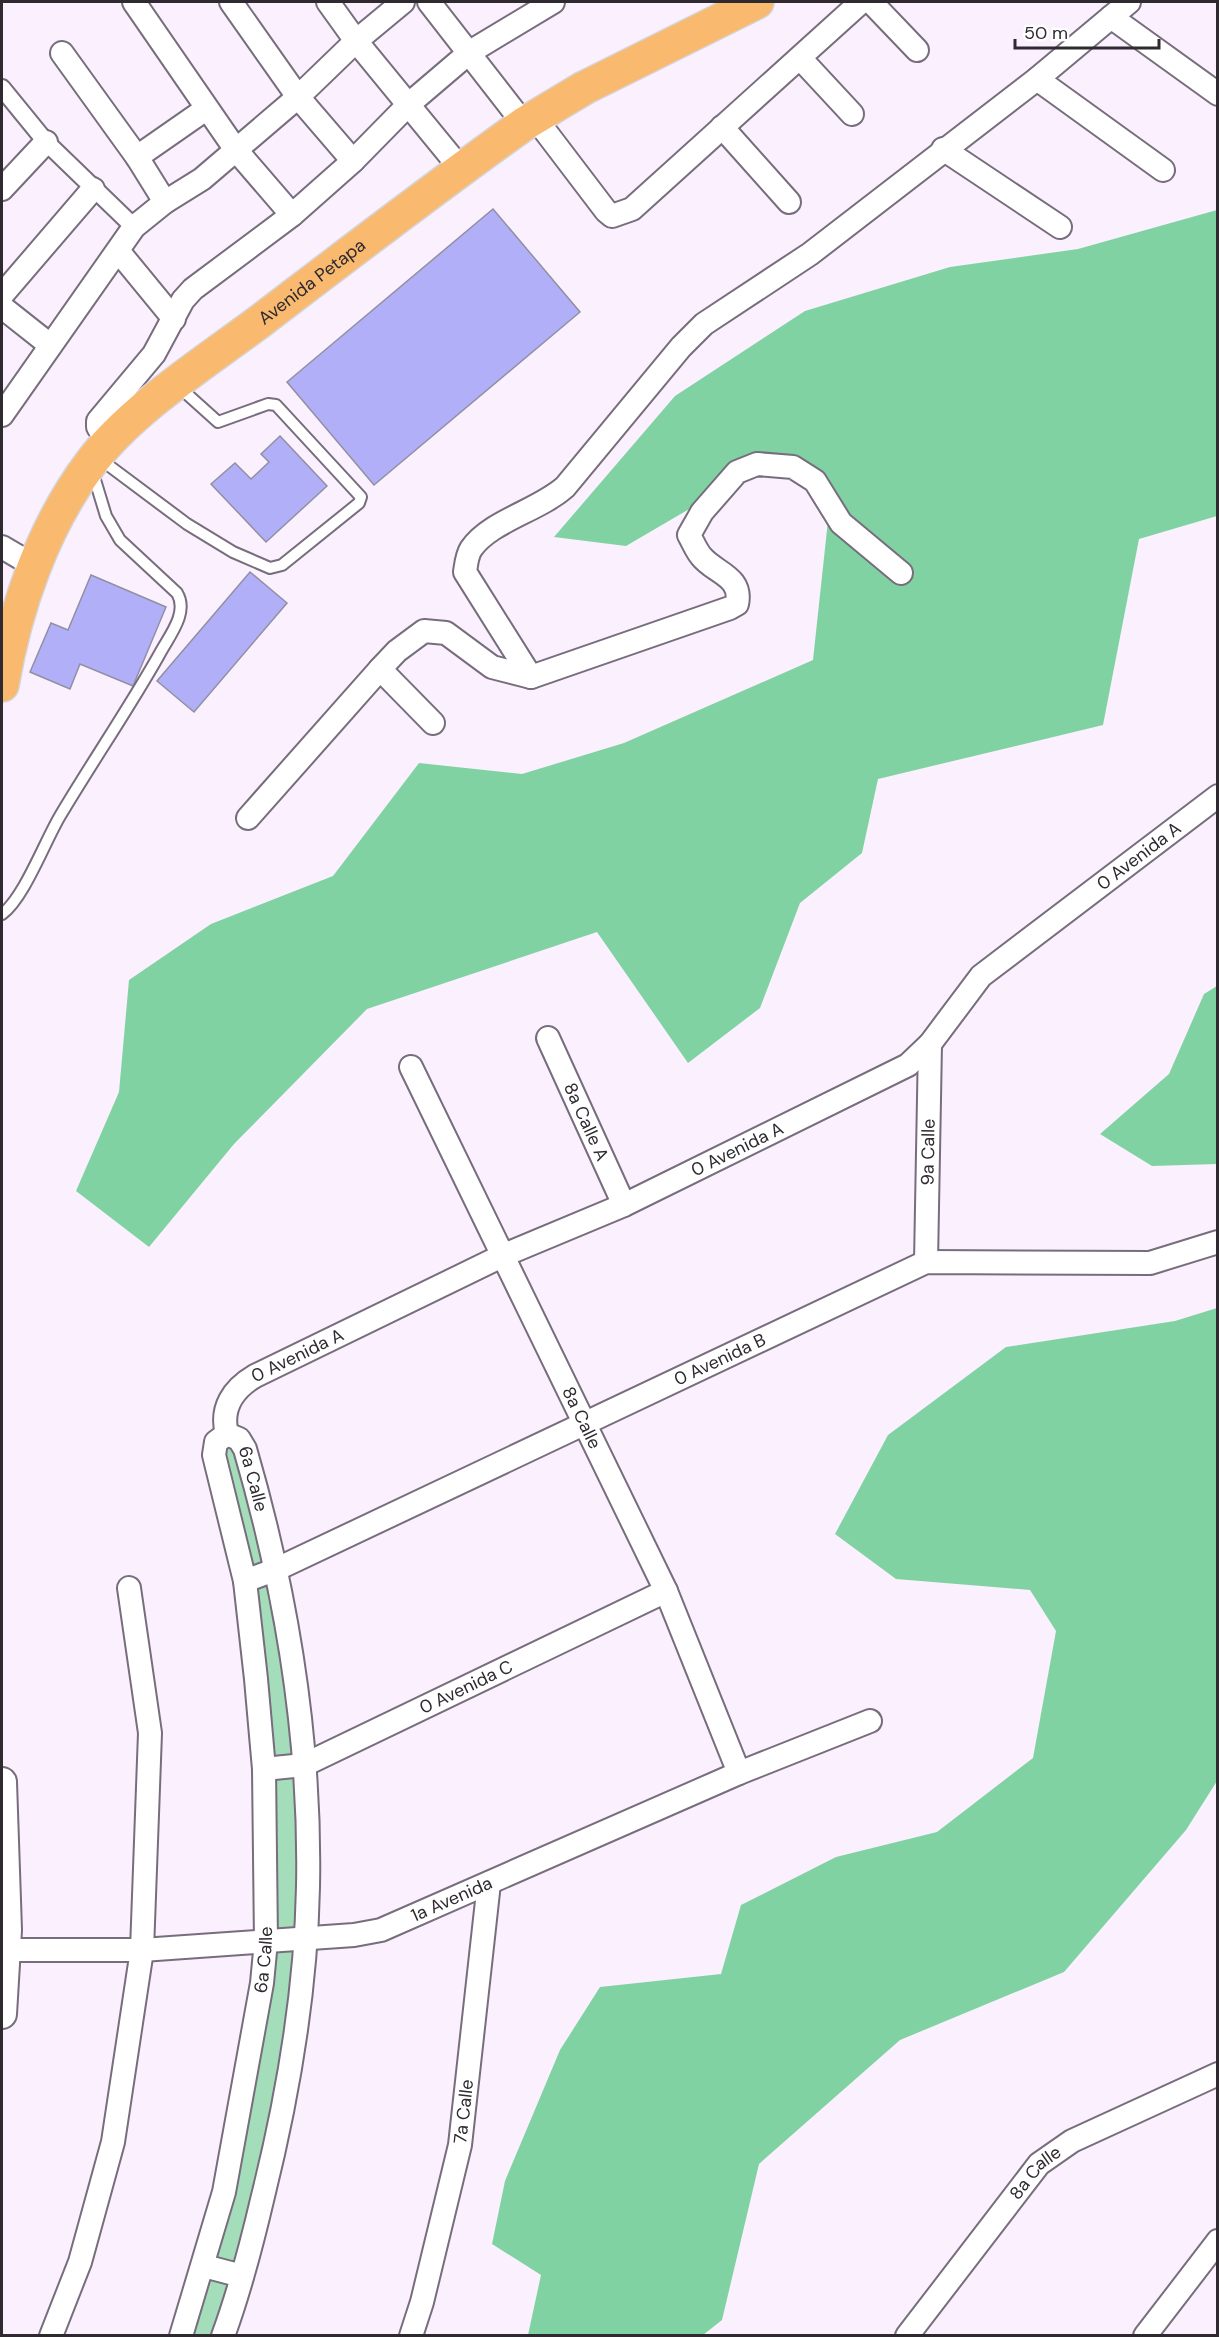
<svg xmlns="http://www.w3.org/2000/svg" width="1219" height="2337" font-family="'DM Sans',sans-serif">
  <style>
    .green { fill: #a3ddb9 }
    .forest { fill: #81d2a3 }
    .building { fill: #b2aff9; stroke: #9090a2; stroke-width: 1.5 }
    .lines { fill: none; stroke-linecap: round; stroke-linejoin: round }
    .service-casing { stroke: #776d7c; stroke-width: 14 }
    .pedestrian-casing { stroke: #776d7c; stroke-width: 20 }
    .minor-casing { stroke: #776d7c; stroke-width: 26 }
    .tertiary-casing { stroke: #776d7c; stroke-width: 32 }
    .primary-casing { stroke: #d5d4d6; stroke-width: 36 }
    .service { stroke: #fff; stroke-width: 10 }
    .pedestrian { stroke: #fff; stroke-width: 16 }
    .minor { stroke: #fff; stroke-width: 22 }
    .tertiary { stroke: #fff; stroke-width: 28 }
    .primary { stroke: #f9b96f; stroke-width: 33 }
    .labels { text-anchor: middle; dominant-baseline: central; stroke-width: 4.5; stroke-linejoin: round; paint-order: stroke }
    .street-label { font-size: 18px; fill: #2e2a30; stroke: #fff }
  </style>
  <rect width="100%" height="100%" fill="#faf0fe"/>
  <!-- green -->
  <path class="green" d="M239,1439l65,326 -6,248 -75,322 -42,1 67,-266 16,-301 -50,-314z"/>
  <!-- forest -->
  <g class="forest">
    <path d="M1217,210v306l-78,23 -36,186 -225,54 -16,74 -62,50 -40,105 -72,55 -91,-131 -230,77 -133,135 -85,103 -73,-56 43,-99 10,-112 82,-56 122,-48 86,-113 103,11 102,-31 189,-83 17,-158 -57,-42 -147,86 -72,-9 121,-141 130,-85 145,-44 128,-18z"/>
    <path d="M1217,986v178l-65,2 -52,-32 69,-60 35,-80z"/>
    <path d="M1217,1308v473l-31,49 -122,142 -164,68 -141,124 -37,156 -19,15h-175l13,-60 -49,-31 13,-63 55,-131 40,-63 121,-13 20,-69 95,-48 101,-25 96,-74 23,-127 -26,-41 -134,-11 -61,-45 53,-99 118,-88 169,-26z"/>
  </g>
  <!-- building -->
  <g class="building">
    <path d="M493,209l87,103 -206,173 -87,-103z"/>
    <path d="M280,436l47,50 -61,56 -55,-58 24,-21 16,16 18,-17 -8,-8z"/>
    <path d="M250,572l37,31 -93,109 -37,-31z"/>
    <path d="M91,575l75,32 -33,79 -53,-22 -10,25 -40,-17 21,-49 17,7z"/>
  </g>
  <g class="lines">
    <defs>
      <g id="service">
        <path d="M100,459l87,65 46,28 37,16 12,-3 77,-62 2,-6 -85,-92 -8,-1 -50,18 -40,-36"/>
        <path d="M2,914c22,-16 43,-73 58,-98 32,-54 68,-106 99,-161 10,-19 30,-42 18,-62l-57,-53 -14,-24 -14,-46"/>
      </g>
      <path id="pedestrian" d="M2,88l44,54 88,85"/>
      <g id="minor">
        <path d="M134,2l102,148 56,65"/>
        <path d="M231,2l67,95 55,64"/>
        <path d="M328,2l28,39 105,128"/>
        <path d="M429,2l95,122"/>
        <path d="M871,2l46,48"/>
        <path d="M1111,17l107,77"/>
        <path d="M62,53l75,104 28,45"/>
        <path d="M800,58l52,56"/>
        <path d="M1037,79l126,91"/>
        <path d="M536,119l70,92 6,5 20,-7 229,-207"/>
        <path d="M722,127l67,75"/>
        <path d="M943,149l117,78"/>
        <path d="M137,157l69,-48"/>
        <path d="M2,189l44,-47"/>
        <path d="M119,252l55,67"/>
        <path d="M2,295l91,-106"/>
        <path d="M2,307l48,38"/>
        <path d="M2,415l132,-188 31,-25 37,-23 96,-82 58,-56 47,-39"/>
        <path d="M108,441l-10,-14v-6l56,-67 29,-54 10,-11 99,-74 61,-54 56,-57 61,-52 83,-50"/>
        <path d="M2,547l34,20"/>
        <path d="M380,669l53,54"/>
        <path d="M531,677l-66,-105c1,-7 2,-17 6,-23 19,-28 67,-38 94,-62l116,-140 23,-23 106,-70 227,-175 92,-77"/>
        <path d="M248,818l132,-149 17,-18 27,-20 22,2 46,34 39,10 199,-69 7,-4c6,-28 -23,-31 -36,-48 -5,-6 -8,-14 -12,-21l13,-23 35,-40 20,-8 36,3 22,14 26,42 60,50"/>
        <path id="s1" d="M548,1038l76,167"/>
        <path id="s2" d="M411,1067l255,524 73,182"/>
        <path id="s3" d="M926,1262l4,-218"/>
        <path id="s4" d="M227,1434c-7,-26 6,-45 28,-58l249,-121 120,-50 284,-140 22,-21 51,-68 237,-180"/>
        <path id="s5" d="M245,1581l32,-12 649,-307 224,1 68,-21"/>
        <path id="s6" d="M264,1769l40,-4 362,-174"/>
        <path id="s7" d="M6,1950h136l212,-15 27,-5 358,-157 131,-52"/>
        <path d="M204,2266l38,10"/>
        <path d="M51,2336l29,-74 33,-120 29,-192 8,-217 -21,-145"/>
        <path id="s8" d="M181,2336l43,-144 38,-209 4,-42 -2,-172 -8,-90 -11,-98 -31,-126 2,-13 11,-8 12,5 6,10c41,141 66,290 63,438 -2,104 -20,209 -45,309 -11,47 -23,94 -40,140"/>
        <path id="s9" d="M411,2336l11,-34 38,-157 29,-262"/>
        <path id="s10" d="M907,2336l132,-172 33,-23 146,-67"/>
        <path d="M1145,2336l73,-95"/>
      </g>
      <path id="tertiary" d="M2,1782l5,148 -5,84"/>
      <g id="primary">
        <path id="s11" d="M2,685c13,-77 41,-158 88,-221 40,-54 114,-101 169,-142 88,-67 175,-134 265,-198l60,-36 173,-86"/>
      </g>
    </defs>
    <!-- service casing -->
    <use href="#service" class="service-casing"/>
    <!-- pedestrian casing -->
    <use href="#pedestrian" class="pedestrian-casing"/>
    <!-- minor casing -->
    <use href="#minor" class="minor-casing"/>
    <!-- tertiary casing -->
    <use href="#tertiary" class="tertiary-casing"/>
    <!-- primary casing -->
    <use href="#primary" class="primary-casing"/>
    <!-- service -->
    <use href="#service" class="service"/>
    <!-- pedestrian -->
    <use href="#pedestrian" class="pedestrian"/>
    <!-- minor -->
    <use href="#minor" class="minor"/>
    <!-- tertiary -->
    <use href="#tertiary" class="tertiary"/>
    <!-- primary -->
    <use href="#primary" class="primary"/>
  </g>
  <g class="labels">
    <!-- street labels -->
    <g class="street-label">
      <text stroke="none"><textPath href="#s11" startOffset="528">Avenida Petapa</textPath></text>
      <text stroke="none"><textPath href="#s4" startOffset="1107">0 Avenida A</textPath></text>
      <text stroke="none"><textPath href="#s1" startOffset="92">8a Calle A</textPath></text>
      <text stroke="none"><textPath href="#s4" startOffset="603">0 Avenida A</textPath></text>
      <text stroke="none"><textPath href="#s3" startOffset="110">9a Calle</textPath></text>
      <text stroke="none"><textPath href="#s4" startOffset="117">0 Avenida A</textPath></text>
      <text stroke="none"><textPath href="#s5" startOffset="524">0 Avenida B</textPath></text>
      <text stroke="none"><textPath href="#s2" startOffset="390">8a Calle</textPath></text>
      <text stroke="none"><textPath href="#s8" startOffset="978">6a Calle</textPath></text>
      <text stroke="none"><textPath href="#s6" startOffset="220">0 Avenida C</textPath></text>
      <text stroke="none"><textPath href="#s7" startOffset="453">1a Avenida</textPath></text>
      <text stroke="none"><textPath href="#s8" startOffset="386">6a Calle</textPath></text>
      <text stroke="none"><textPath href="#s9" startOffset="231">7a Calle</textPath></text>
      <text stroke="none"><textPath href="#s10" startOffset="208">8a Calle</textPath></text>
    </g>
  </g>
  <!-- border -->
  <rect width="1219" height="2337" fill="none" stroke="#2e2a30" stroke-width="6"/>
  <!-- scale -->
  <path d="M1015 39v9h144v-9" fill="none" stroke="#2e2a30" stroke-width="3"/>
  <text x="1024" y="39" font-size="18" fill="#2e2a30" stroke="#ffffff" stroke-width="4.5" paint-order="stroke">50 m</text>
</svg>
